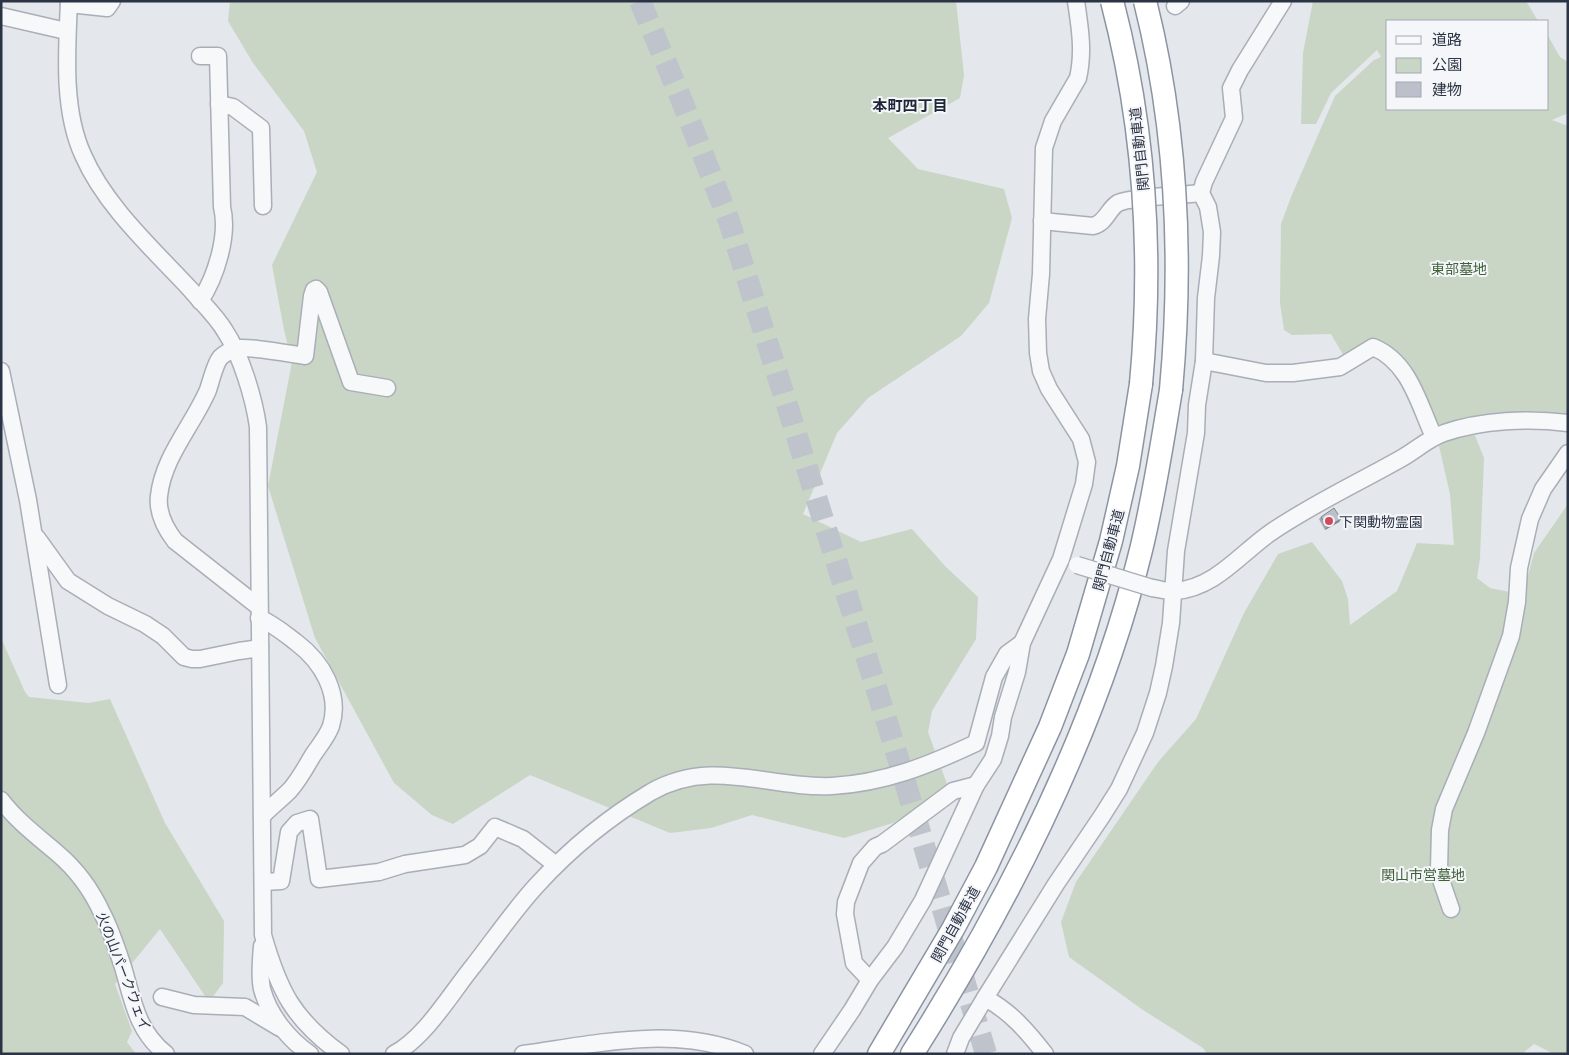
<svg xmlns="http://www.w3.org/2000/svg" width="1569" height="1055" font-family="'Open Sans','Noto Sans JP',sans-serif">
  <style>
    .green { fill: #c9d6c5 }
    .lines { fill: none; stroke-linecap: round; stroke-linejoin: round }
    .highway-tunnel { stroke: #bfc3cb; stroke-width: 22; stroke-dasharray: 22 11; stroke-linecap: butt }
    .minor-casing { stroke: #a9aeb7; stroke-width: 19 }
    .highway-casing { stroke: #8b94a3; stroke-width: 25 }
    .minor { stroke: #f7f8fa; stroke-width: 16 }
    .highway { stroke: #fff; stroke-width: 22 }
    .minor-bridge-casing { stroke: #a9aeb7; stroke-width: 19; stroke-linecap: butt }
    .highway-bridge-casing { stroke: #8b94a3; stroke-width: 25; stroke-linecap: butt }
    .minor-bridge { stroke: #f7f8fa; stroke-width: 16 }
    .highway-bridge { stroke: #fff; stroke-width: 22 }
    .wall { fill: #a1a5ae }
    .shaded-wall { fill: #83868d }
    .building { fill: #bbc0ca; stroke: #83868d }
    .poi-dot { fill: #d1495b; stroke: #f4f6f9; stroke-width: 2 }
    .labels { text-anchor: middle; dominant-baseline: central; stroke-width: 4; stroke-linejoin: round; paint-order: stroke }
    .street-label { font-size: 14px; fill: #2b3445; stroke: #f4f6f9 }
    .park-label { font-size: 14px; fill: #3f6138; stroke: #f4f6f9 }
    .poi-label { font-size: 14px; fill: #2b3445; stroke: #f4f6f9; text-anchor: start }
    .neighbourhood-label { font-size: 15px; font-weight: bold; fill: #1d2536; stroke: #f4f6f9 }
  </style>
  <rect width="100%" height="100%" fill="#e4e7ec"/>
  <!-- green -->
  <g class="green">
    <path d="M230,1h726l8,74 -4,23 -72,40 30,31 86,20 8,29 -23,85 -28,33 -93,62 -31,35 -34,81 58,28 51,-13 33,37 33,31 -2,42 -44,72 -4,21 19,52 -2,11 -52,28 -49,15 -92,-23 -41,13 -41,5 -140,-58 -77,49 -21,-9 -38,-32 -79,-145 -47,-152 24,-124 -8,-32 -12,-65 45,-93 -13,-41 -51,-68 -25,-42z"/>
    <path d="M1313,1h213l12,20h-150v88h160v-73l12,21 8,5v51l-16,7 16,6v284l-2,5 -30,-4 -101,14 -47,-75 -43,8 -14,-24 -39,1 -8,-5 -4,-27 1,-79 10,-27 44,-101 39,-36 7,-3 -4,-7 -46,43 -15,31h-15l2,-71z"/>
    <path d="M1474,433l10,25 -4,100 -3,20 13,10 30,6 5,-7 9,-34 34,-49v550h-14l-20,-10 -12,10h-315l-4,-6 -60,-38 -74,-53 -8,-35 15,-40 82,-120 38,-43 48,-106 34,-59 34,-12 30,39 6,18 2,26 47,-34 20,-48 37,2 -4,-51 -11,-48 9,-6z"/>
    <path d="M1,638l24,54 4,5 60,6 21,-4 55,124 59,98 -1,62 -14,19 -49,-73 -45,55 17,47 -5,11 9,12h-135z"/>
  </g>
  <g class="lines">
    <!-- highway-tunnel -->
    <path class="highway-tunnel" d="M640,1l42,100 47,120 162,514 95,319"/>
    <defs>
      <g id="minor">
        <path d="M69,1c-2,49 -7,108 14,154 22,51 70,94 108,135 11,13 25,26 34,41 16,24 29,67 33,96l5,508c16,56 30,84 78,119"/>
        <path d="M69,4l38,4 5,-7"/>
        <path d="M1175,6l6,-5"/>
        <path d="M1,16l65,15"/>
        <path d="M200,56h18l4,151c7,28 -6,70 -22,94"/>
        <path d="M219,104l14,3 28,21 2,78"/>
        <path d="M1042,221l51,5c13,-3 15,-17 25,-23 12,-6 66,-8 83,-10"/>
        <path d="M1204,361l62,12h27l47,-6 33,-20c37,15 46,58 61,90"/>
        <path d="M1,371l27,129 30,185"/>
        <path d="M37,538l31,43 40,25 37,18 18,12 21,21 8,2h8l39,-8 21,-3"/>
        <path d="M1152,588c8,1 16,4 23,3 40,-3 65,-37 95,-58 42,-29 88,-50 132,-75 14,-8 27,-20 42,-25 38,-13 85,-15 124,-10"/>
        <path d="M259,607l-84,-66c-10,-13 -18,-28 -16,-45 4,-39 34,-71 49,-106 3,-9 7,-26 12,-32 2,-3 10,-7 13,-9 12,-4 57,5 72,7l7,-60 2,-6 2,-1 3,3 32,90 36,6"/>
        <path d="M259,618c15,6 26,16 38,25 25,19 44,51 34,83 -4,11 -12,20 -18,29 -7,12 -14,25 -23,35 -9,9 -19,17 -28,26"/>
        <path d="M1,800c16,21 36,36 56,53 19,16 35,38 45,60 9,17 15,36 21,54 10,34 14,64 43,87"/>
        <path d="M263,882l18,-1 8,-49 8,-9 13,-4 9,60 60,-7 26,-8 60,-9 15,-9 15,-19 28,12 33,26"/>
        <path d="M1451,909l-9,-26 -3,-14 1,-39 4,-21 32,-76 35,-97 6,-34 2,-34 11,-49 13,-30 25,-36"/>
        <path d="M262,946c-1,14 -3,29 0,43 7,26 26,50 48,65"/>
        <path d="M870,980l-16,-17 -9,-49 1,-12 15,-39 14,-16 7,-3 71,-53 23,-6"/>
        <path d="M162,997l32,8 51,2 35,21"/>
        <path d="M985,998c25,13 43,34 60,56"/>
        <path d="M394,1054c32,-17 57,-61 80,-89 21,-27 40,-55 63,-80 33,-36 72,-68 114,-93 62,-35 117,-3 181,-6 53,-3 97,-21 144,-43l18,-66 13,-23 15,-11"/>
        <path d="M523,1054c73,-10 151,-29 222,0"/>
        <path d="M822,1054l30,-44 18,-30 25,-33 28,-47 53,-115 17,-26 7,-23 3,-19 14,-45 5,-29 39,-84 23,-75 3,-22 -6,-23 -32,-50 -8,-18 -3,-18 -1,-34 4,-45 3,-126 9,-27 25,-43c6,-26 2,-50 -2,-77"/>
        <path d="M955,1054l6,-16 24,-40 71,-114 46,-68 17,-27 26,-56 13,-40 6,-27 7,-43 5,-72 20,-118 1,-28 7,-44 2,-63 5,-42 1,-24 -4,-25 -7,-14 3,-11 30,-64 -3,-30 9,-18 43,-69"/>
      </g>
      <g id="highway">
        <path d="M879,1054l74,-125 33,-62 64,-140 28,-73 33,-113 17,-75 13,-82"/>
        <path d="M912,1054c97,-153 186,-328 229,-504 13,-53 21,-107 30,-160"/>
      </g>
    </defs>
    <!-- minor casing -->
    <use href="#minor" class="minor-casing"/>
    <!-- highway casing -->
    <use href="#highway" class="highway-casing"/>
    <!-- minor -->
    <use href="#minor" class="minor"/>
    <!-- highway -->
    <use href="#highway" class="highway"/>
    <defs>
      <path id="minor-bridge" d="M1077,565l75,23"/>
      <g id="highway-bridge">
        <path d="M1112,1c33,126 41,254 29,383"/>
        <path d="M1145,1c32,127 38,258 26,389"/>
      </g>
    </defs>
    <!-- minor-bridge casing -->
    <use href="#minor-bridge" class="minor-bridge-casing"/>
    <!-- highway-bridge casing -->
    <use href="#highway-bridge" class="highway-bridge-casing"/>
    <!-- minor-bridge -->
    <use href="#minor-bridge" class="minor-bridge"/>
    <!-- highway-bridge -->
    <use href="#highway-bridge" class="highway-bridge"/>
  </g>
  <!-- wall -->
  <path class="wall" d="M1321,517l20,2 -2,3 -14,8 -6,-11z"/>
  <!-- shaded-wall -->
  <path class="shaded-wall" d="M1341,519l-2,3 -14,8 2,-3z"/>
  <!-- building -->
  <path class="building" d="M1334,508l7,11 -14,8 -6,-10z"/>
  <!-- markers -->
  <circle class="poi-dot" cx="1329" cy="521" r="5"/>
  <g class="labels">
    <!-- street labels -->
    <g class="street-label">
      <text transform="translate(1139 149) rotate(-96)">関門自動車道</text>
      <text transform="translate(1108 550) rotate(-75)">関門自動車道</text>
      <text transform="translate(955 924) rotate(-61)">関門自動車道</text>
      <text transform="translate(124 971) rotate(69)">火の山パークウェイ</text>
    </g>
    <!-- park labels -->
    <g class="park-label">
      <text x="1459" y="268">東部墓地</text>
      <text x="1423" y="874">関山市営墓地</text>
    </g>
    <!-- poi labels -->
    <g class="poi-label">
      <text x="1339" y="521">下関動物霊園</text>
    </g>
    <!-- neighbourhood labels -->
    <g class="neighbourhood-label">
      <text x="910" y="105">本町四丁目</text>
    </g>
  </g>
  <!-- border -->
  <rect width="1569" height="1055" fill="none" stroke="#2b3445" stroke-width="5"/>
  <!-- legend -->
  <rect x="1386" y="20" width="162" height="90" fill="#f4f6f9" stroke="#a4a8b1"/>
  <rect x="1396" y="36" width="25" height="8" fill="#f7f8fa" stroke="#a4a8b1"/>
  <text x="1432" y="45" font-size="15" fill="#2b3445">道路</text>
  <rect x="1396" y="58" width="25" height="15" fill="#c9d6c5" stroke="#a4a8b1"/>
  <text x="1432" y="70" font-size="15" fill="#2b3445">公園</text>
  <rect x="1396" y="82" width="25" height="15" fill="#bbc0ca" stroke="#a4a8b1"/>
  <text x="1432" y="95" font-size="15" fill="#2b3445">建物</text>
</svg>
